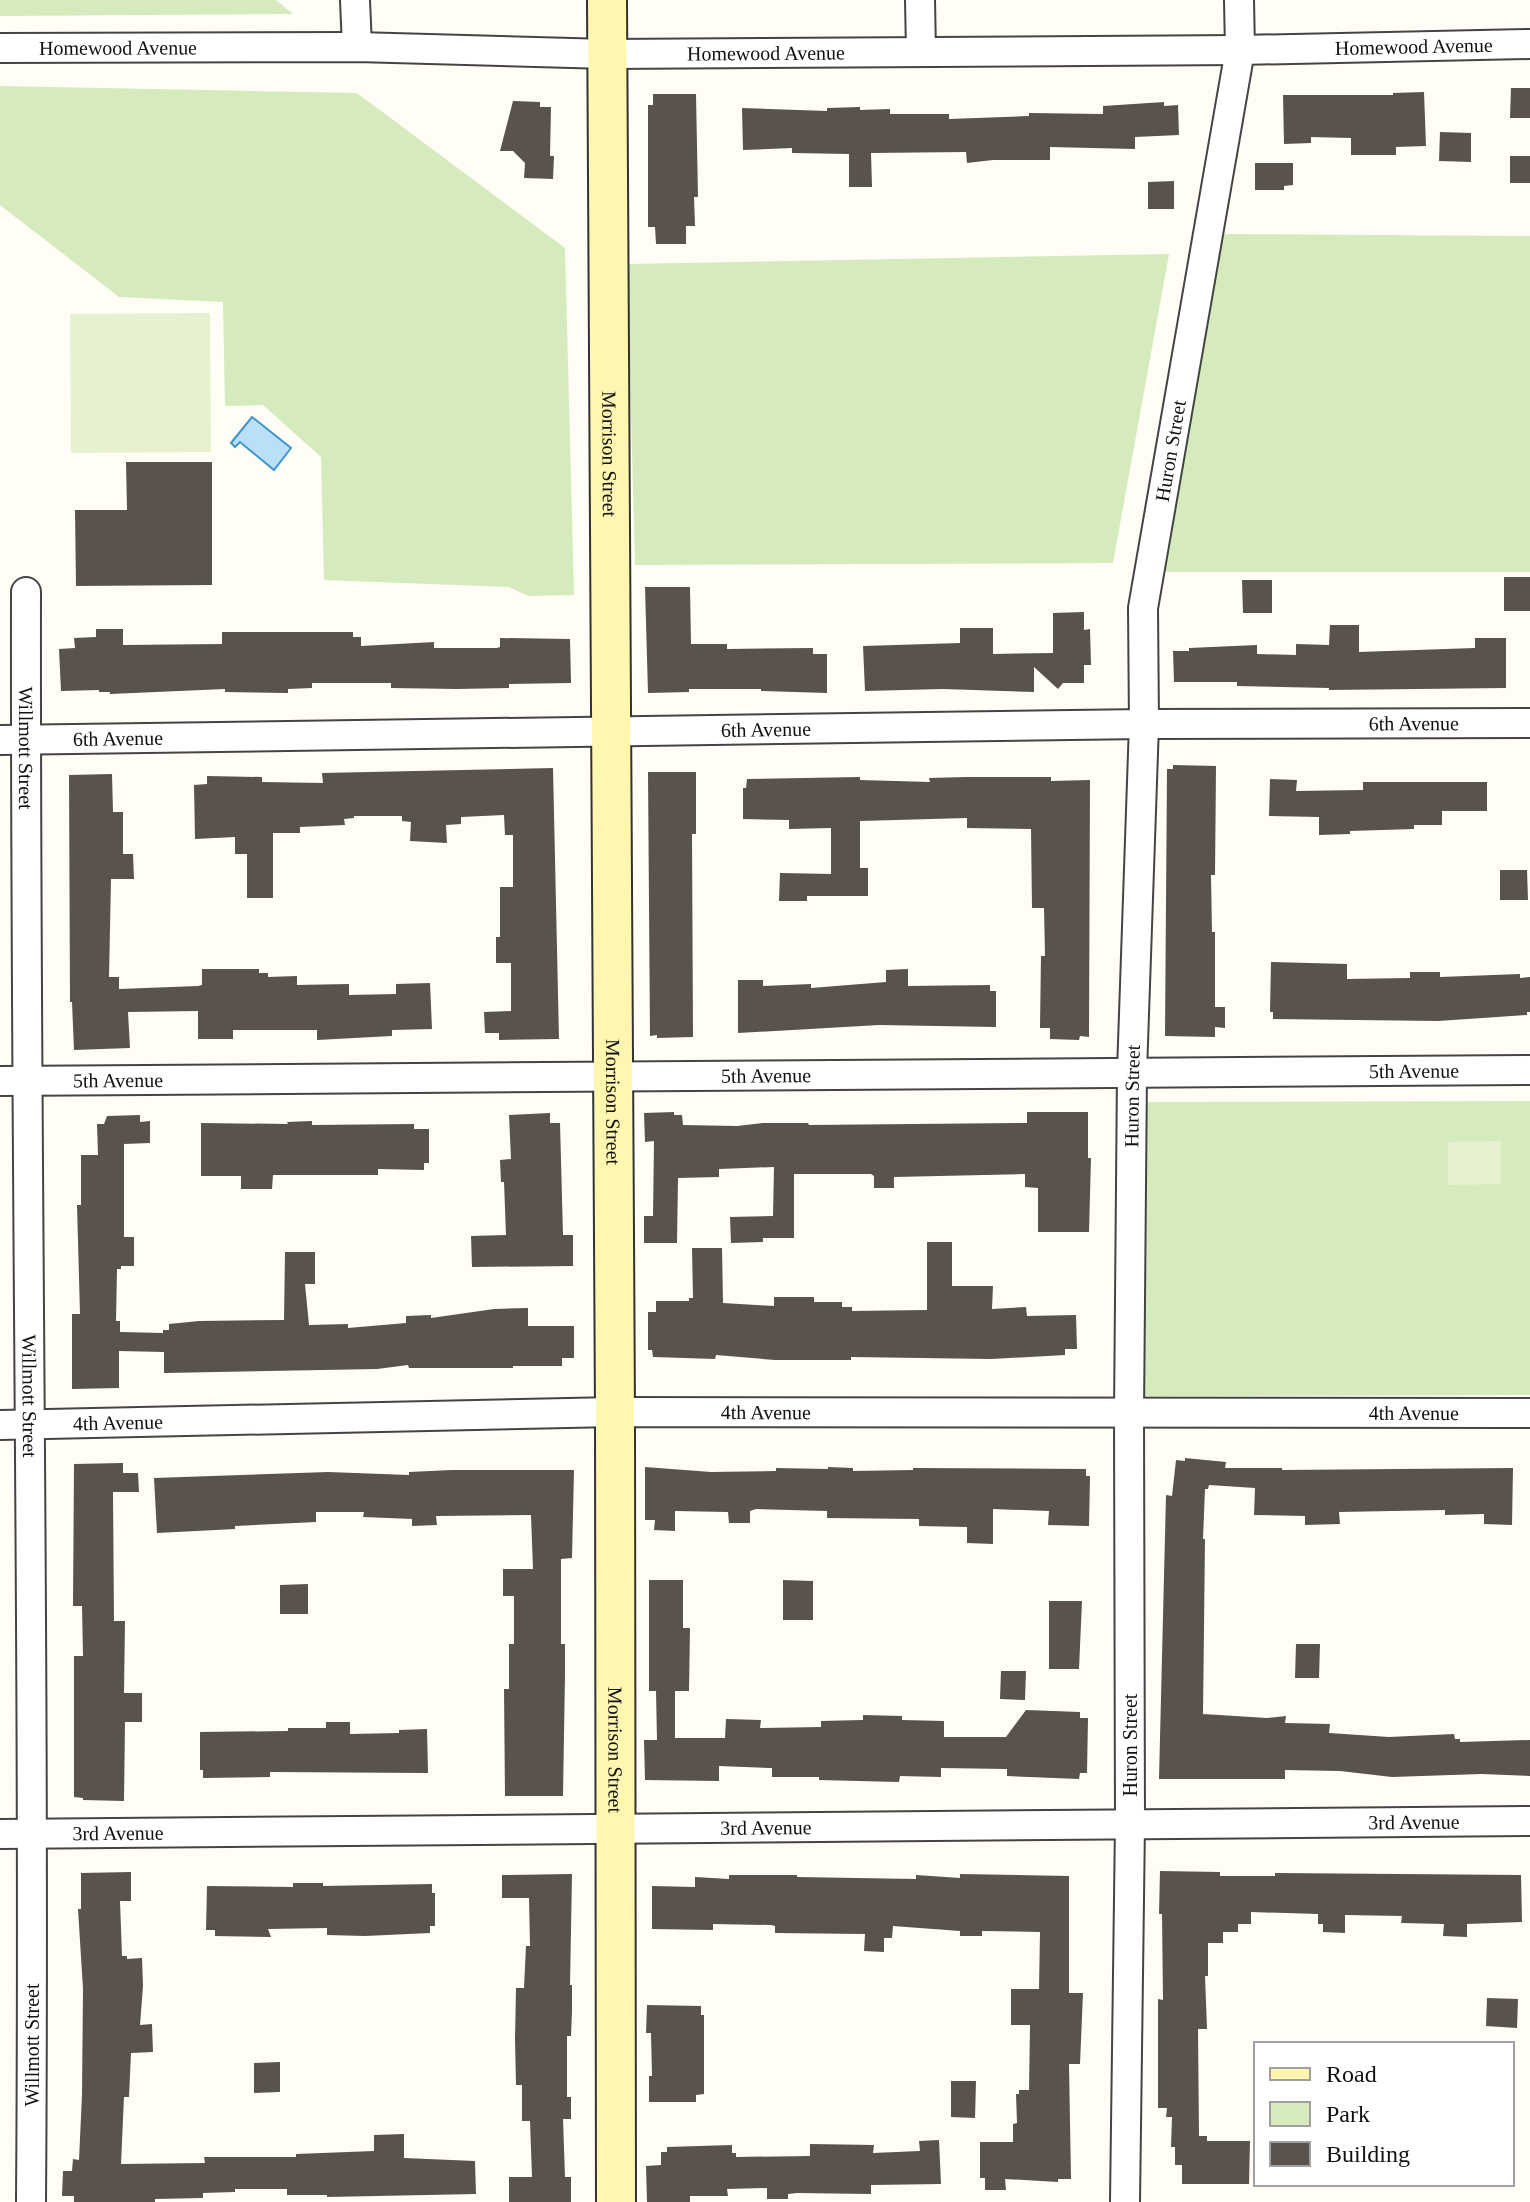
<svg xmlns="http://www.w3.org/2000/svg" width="1530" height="2202" font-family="Georgia,serif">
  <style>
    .green { fill: #d5ebbd }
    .pitch { fill: #e6f2cf }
    .water { fill: #b9e0f7; stroke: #3f96cf; stroke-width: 2 }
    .building { fill: #5a524d }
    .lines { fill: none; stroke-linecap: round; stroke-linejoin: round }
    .street-casing { stroke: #444; stroke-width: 32 }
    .secondary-casing { stroke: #333; stroke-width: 42 }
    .street { stroke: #fff; stroke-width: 28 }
    .secondary { stroke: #fff6b0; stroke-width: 38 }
    .labels { text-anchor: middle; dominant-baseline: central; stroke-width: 8; stroke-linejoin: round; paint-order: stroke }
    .street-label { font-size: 20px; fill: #111; stroke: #fff }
  </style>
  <rect width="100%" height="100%" fill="#fffdf5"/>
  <!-- green -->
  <g class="green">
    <path d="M0,0h276l17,14 -293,2z"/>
    <path d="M0,86l357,7 208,155 9,347 -46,1 -19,-9 -185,-7 -3,-123 -58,-52 -38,1 -2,-104 -104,-5 -119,-92z"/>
    <path d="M1223,234l307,2v336h-368z"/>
    <path d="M1169,254l-56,309 -478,2 -8,-301z"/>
    <path d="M1530,1101v294l-388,1 -1,-294z"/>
  </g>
  <!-- pitch -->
  <g class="pitch">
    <path d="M210,313l1,139 -140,1 -1,-139z"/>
    <path d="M1501,1141v43l-53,1v-43z"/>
  </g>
  <!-- water -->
  <path class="water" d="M252,417l39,31 -17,22 -34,-28 -5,5 -4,-4z"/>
  <!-- building -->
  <g class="building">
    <path d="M1511,88h19v30h-20z"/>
    <path d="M1424,92l2,54 -30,1v8h-45v-17l-40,-1v6l-27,1 -1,-49h110v-2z"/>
    <path d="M653,94h43l2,103h-4l1,29h-9v18h-30l-1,-17h-7v-122h5z"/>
    <path d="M513,101l27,1v5h11l-1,49h4l-1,23 -29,-1 1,-15 -12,-12h-13z"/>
    <path d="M1164,102v4l14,-1 1,30 -44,2v12l-85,-2v13h-57l-26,3 -1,-11 -95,1 1,34h-23v-33l-57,-1v-5l-49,2 -1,-42 85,3v-3l33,-1v3l30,-1v5h59v5l80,-3v-3l74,1v-8z"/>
    <path d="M1440,132l31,1v29l-32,-1z"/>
    <rect x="1510" y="156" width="20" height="27"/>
    <path d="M1255,163h38v22l-9,1v4h-29z"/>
    <path d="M1174,181v28h-26v-27z"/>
    <path d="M126,462h86v123l-136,1 -1,-76h52z"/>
    <rect x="1504" y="577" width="26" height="34"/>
    <path d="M1242,580h30v33h-29z"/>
    <path d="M645,587h45l1,57h36v5l86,-1v6h14v39l-66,-2v-2h-72v3l-41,1z"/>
    <path d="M1084,612v18l6,-1 1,36h-7v18h-21l-5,6 -24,-22v25l-91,-3 -78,2 -2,-45 97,-3v-15h33v26l60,-1v-40z"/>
    <path d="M1330,625h29v27l116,-4v-10h31v50l-177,2v-2l-92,-2v-4h-63l-1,-31h16v-3l68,-3v9l39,1v-11l33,1z"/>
    <path d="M96,629h27v16l99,-1v-12h131v5h8v9l73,-4v6h63l3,-1v-9l70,1 1,44 -62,1v4l-52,1 -66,-1v-5h-79v5l-24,1v4l-63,-1v-3l-115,5v-2h-11v-2l-38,1 -2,-42 16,-1 -1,-10 22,-1z"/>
    <path d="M1173,765l43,1 -1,109h-4l1,57h3v75h10v21l-10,-1v10l-50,-1 2,-267h6z"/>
    <path d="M553,768l6,271 -60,1v-7h-14l-1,-21 27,-1v-48h-15v-26h4v-50h13v-52h-8l-1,-20 -43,2v7l-15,1 1,18 -37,-2 1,-19 -9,-1v-5h-48v2l-10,1 1,6 -45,2v6h-27v65h-26v-44h-12v-17l-40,2 -1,-54 13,-1v-8l55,1v5l61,1 -1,-10z"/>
    <path d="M648,772h48v62h-4l1,203 -36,1v-3l-7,1z"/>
    <path d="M112,774l1,38h10v42h10l1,25h-23l-2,98h10v12l79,-3 4,-1v-16h57v4h9v4l29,-1v9l52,-1v11l47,-1v-10l34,-1 2,46 -40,1v6l-75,4v-10h-84v9h-35v-28l-70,1 2,36 -56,2 -2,-48h-2l-1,-227z"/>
    <path d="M860,777v3l70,2 -1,-4 38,-1h84v4l39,-1 -1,257 -9,-1 -1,4 -29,-1v-11h-10l1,-72h4l-1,-48h-12l-1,-79 -64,-1v-10l-107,3v47h8v28h-61v5h-28l1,-28 51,1v-46l-42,1v-9l-46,-1v-31h3l1,-9z"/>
    <path d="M1270,779l27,1 -1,11 67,-1v-8h124v29h-45v14h-28v4l-64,2v3l-31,1v-18l-50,-1z"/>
    <path d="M1500,870h27l1,30h-28z"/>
    <path d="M1271,962l76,2v15l63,-1v-6h30v5l80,-3v4l10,-1v35h-3v3l-89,6 -165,-2v-7h-3z"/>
    <path d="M908,969v17l82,-1v6h6v36l-117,-2 -141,8v-53h25v6l48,-2v4l75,-6v-12z"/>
    <path d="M674,1112v3h8l1,10 54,1 26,-3h45l1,2 218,-2v-11h61v46h3l-2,74h-51v-44l-13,-1v-13l-131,3v11h-20v-12l-3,-2h-77v64h-31v4l-32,1 -1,-26 43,-1 1,-49 -55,2v8l-41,1 -1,65h-33v-27h9l1,-75 -9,1 -1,-29z"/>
    <path d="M550,1113v10h10l3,112h10v31l-101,1 -1,-31 35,-1 -2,-53h-3l-1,-22 11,-1 -2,-44z"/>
    <path d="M140,1115v7l10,-1v22l-26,1v93h10v29h-13v3h-4l-1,52h4v11l43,1v-3h6v-6l30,-3 85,-1 1,-68h30v32h-10l4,41 39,-1v4l58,-5v-7l25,-1v3l63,-9 34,-1v18h46v32h-12v8h-49v2h-104l-1,-3 -31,4 -213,4v-21l-45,-1v37l-47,1v-75h8l-3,-109h4v-50h17l-1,-31h7l3,-8z"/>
    <path d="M312,1121v4l102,-1v5h15v34h-5v7l-46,-1v6h-105l-1,14h-31v-13h-40v-53l87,1 -1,-2z"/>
    <path d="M927,1242h25v44h41l-1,23 34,-2 1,9 49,-1 1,34h-12v6l-74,4 -140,-2v3h-76l-59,-5 -1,4 -62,-2 -1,-7h-4v-38h8v-11h33v-3h4l-1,-50h30l1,55 51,3v-9h40v5h28v5h10v4l75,-1z"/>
    <path d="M1185,1458l41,4 -1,6h57v2l231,-2 -1,57 -28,-1v-10l-39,1v-5l-106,2 1,12 -35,1v-9l-51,-1 1,-27 -46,-3 -1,4h-3l-2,50h2l-2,175 64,4 19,-2 -1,7 45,1 -1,9 60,4 65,-3 1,5h5v3l70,-2v36l-49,-2 -89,3 -52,-6 -55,-1v9h-126l7,-284 6,1 4,-36 9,1z"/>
    <path d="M123,1463v10h15l1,19h-26l1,129h11l-1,72h18v29h-17l-1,79 -41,-1v-2l-9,-1v-141h9l-1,-50h-9l1,-142z"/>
    <path d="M645,1467l66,5 65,-1v-3l52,1v-2l25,1v3l60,-1v-2l173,1v7h4l-1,50 -41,-1 1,-14 -56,-2v35l-26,-1v-16l-48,-1v-7l-92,-1v-7l-71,-2 -6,2v12h-21l-1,-11 -53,-1v20l-21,-1 1,-10h-10z"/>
    <path d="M452,1470h122l-2,88 -11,1v85h4v30l-2,122h-58l-1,-107h5v-45h5v-48h-11v-27h30l-2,-54 -95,1 1,9 -25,1v-7l-49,-2 1,-5h-48v10l-81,4v3l-78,4 -3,-55 174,-6 81,3v-3z"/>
    <path d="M649,1580h34v48h7l-1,63h-14v47h50l1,-19 35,1 -1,8 61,-1v-6l42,-1v-5l39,1v4l42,1v16h62l20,-27 54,2v6h8l-1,55h-7l-1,6 -72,-3v-7l-66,-1v9l-41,-1 -1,6 -80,-2v-3h-47v-9h-3l-50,-2v15l-74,-1 -1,-40h13l-1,-49h-7z"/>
    <path d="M783,1580l30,1v39h-30z"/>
    <path d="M308,1584v30h-28v-29z"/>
    <path d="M1049,1601h33l-3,68h-30z"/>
    <path d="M1296,1644h24l-1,34h-24z"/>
    <path d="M1001,1671h25l-1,29 -25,-1z"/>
    <path d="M326,1722h24v12l49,-1v-3l28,-1 1,44 -158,-1v5l-67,1v-8h-3v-38l88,-1v-3h38z"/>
    <path d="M1160,1871l60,1v4h55v-3l246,2 1,47 -55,2v13l-24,-1 1,-12 -43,-1 1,-7 -57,-1v18l-22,-1v-8h-5v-10l-67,-2v12h-13v8h-15v11h-15v33h-3l2,53h-9l1,107h8v5h43l-1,43h-67v-19h-7v-18h-4l1,-30h-6l1,-9h-9v-109l5,1 -1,-86h-3z"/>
    <path d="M131,1872v29h-11l2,55h5v3l15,-1 1,28 -3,39 12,-1 1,28 -22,1 -2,44h-5l-3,67 84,-1 -1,-6h92v-3l78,-3v-16l30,-1v24l71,3 1,33 -149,3v-2h-40v-6h-52v3l-32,1v5l-48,1v3h-81v-6h-12l1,-25h9l1,-12 6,1 3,-65 1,-106 -5,-80h3v-36z"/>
    <path d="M572,1874l-2,111h2v26l-1,25h-4v61h4v22h-8l2,58h6v25h-62v-25h23l-2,-56h-8v-36h-6l-1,-45 1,-52h8l2,-42h4l-1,-48h-27v-23z"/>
    <path d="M960,1874l109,2v117h14l-3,71h-11l2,115h-13v3l-53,-3 1,11h-21v-12h-5v-36h33v-18l4,-1 -1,-29h3v-4h10l1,-65h-19v-36h28l1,-57 -58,-1v5h-22v-5l-67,-5 -1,12h-8v14l-20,-1 1,-17 -90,-1v-7l-4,-1 -58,-1v6l-61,-1v-43l43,1v-10l34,2v-4h68v2l119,2v-4l44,3z"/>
    <path d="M293,1883h30v3l109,-2v9h3v33h-5v7l-65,3 -38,-1v-7l-59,1 3,8 -56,-1v-6h-9l1,-44 86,1z"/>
    <path d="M1487,1998l31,1 -1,29 -31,-2z"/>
    <path d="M647,2005l54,1v9h3v79l-8,1v7h-47v-26h3l-1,-43h-5z"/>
    <path d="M280,2062v30l-26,1v-30z"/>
    <path d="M951,2081h25l-1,37 -24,-1z"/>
    <path d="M939,2140l2,44 -70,1v9l-74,-1 -9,1v5h-21v-11l-40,1 1,7h-38v6h-43l-1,-36 15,-1v-13h6v-5l65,-2v8h4v4l74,-1v-12l64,1 -1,8 47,-2 -1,-10z"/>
  </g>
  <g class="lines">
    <defs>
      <g id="street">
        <path d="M355,0l2,47"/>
        <path d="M920,0l1,51"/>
        <path id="s1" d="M0,48l357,-1 251,7 632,-4 290,-6"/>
        <path id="s2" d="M26,592c-1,537 9,1073 5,1610"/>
        <path id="s3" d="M0,740l1144,-16 386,-1"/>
        <path id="s4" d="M0,1081l1530,-11"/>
        <path id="s5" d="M0,1425l615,-13 915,1"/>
        <path id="s6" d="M0,1834l1530,-13"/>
        <path id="s7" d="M1125,2202l5,-379 -1,-409 3,-342 12,-348 -1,-116 97,-558 -1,-50"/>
      </g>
      <g id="secondary">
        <path id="s8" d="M607,0l8,1412 1,790"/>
      </g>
    </defs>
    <!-- street casing -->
    <use href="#street" class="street-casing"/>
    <!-- secondary casing -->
    <use href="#secondary" class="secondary-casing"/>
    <!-- street -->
    <use href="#street" class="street"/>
    <!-- secondary -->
    <use href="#secondary" class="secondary"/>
  </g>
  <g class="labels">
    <!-- street labels -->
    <g class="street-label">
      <text stroke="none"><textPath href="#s1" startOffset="1414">Homewood Avenue</textPath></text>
      <text stroke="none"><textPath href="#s1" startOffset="118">Homewood Avenue</textPath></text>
      <text stroke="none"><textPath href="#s1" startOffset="766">Homewood Avenue</textPath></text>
      <text stroke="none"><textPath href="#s7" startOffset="1754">Huron Street</textPath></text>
      <text stroke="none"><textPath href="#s8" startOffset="454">Morrison Street</textPath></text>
      <text stroke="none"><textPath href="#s3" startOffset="1414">6th Avenue</textPath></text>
      <text stroke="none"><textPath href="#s3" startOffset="766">6th Avenue</textPath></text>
      <text stroke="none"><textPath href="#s3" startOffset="118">6th Avenue</textPath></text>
      <text stroke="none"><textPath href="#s2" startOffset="156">Willmott Street</textPath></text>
      <text stroke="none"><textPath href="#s4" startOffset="1414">5th Avenue</textPath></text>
      <text stroke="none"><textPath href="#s4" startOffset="766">5th Avenue</textPath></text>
      <text stroke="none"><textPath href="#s4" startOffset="118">5th Avenue</textPath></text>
      <text stroke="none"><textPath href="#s7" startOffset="1106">Huron Street</textPath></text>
      <text stroke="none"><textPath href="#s8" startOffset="1102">Morrison Street</textPath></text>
      <text stroke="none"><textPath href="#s2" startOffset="804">Willmott Street</textPath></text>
      <text stroke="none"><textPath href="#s5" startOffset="766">4th Avenue</textPath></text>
      <text stroke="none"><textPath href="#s5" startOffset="1414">4th Avenue</textPath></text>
      <text stroke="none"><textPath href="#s5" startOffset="118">4th Avenue</textPath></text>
      <text transform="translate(1130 1745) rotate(-90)">Huron Street</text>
      <text stroke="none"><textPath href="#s8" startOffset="1750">Morrison Street</textPath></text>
      <text stroke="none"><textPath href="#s6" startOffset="1414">3rd Avenue</textPath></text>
      <text stroke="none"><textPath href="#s6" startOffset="766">3rd Avenue</textPath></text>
      <text stroke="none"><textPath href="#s6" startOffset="118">3rd Avenue</textPath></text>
      <text transform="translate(32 2045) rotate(-90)">Willmott Street</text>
    </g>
  </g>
  <!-- legend -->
  <rect x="1254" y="2042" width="260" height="144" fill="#ffffff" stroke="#a0a0a0" stroke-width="2"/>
  <rect x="1270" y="2068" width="40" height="12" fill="#fff6b0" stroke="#a0a0a0" stroke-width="2"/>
  <text x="1326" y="2082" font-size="24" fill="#111111">Road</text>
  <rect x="1270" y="2102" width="40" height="24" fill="#d5ebbd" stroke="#a0a0a0" stroke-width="2"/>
  <text x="1326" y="2122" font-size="24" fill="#111111">Park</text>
  <rect x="1270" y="2142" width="40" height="24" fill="#5a524d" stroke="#a0a0a0" stroke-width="2"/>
  <text x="1326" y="2162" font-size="24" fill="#111111">Building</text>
</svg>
